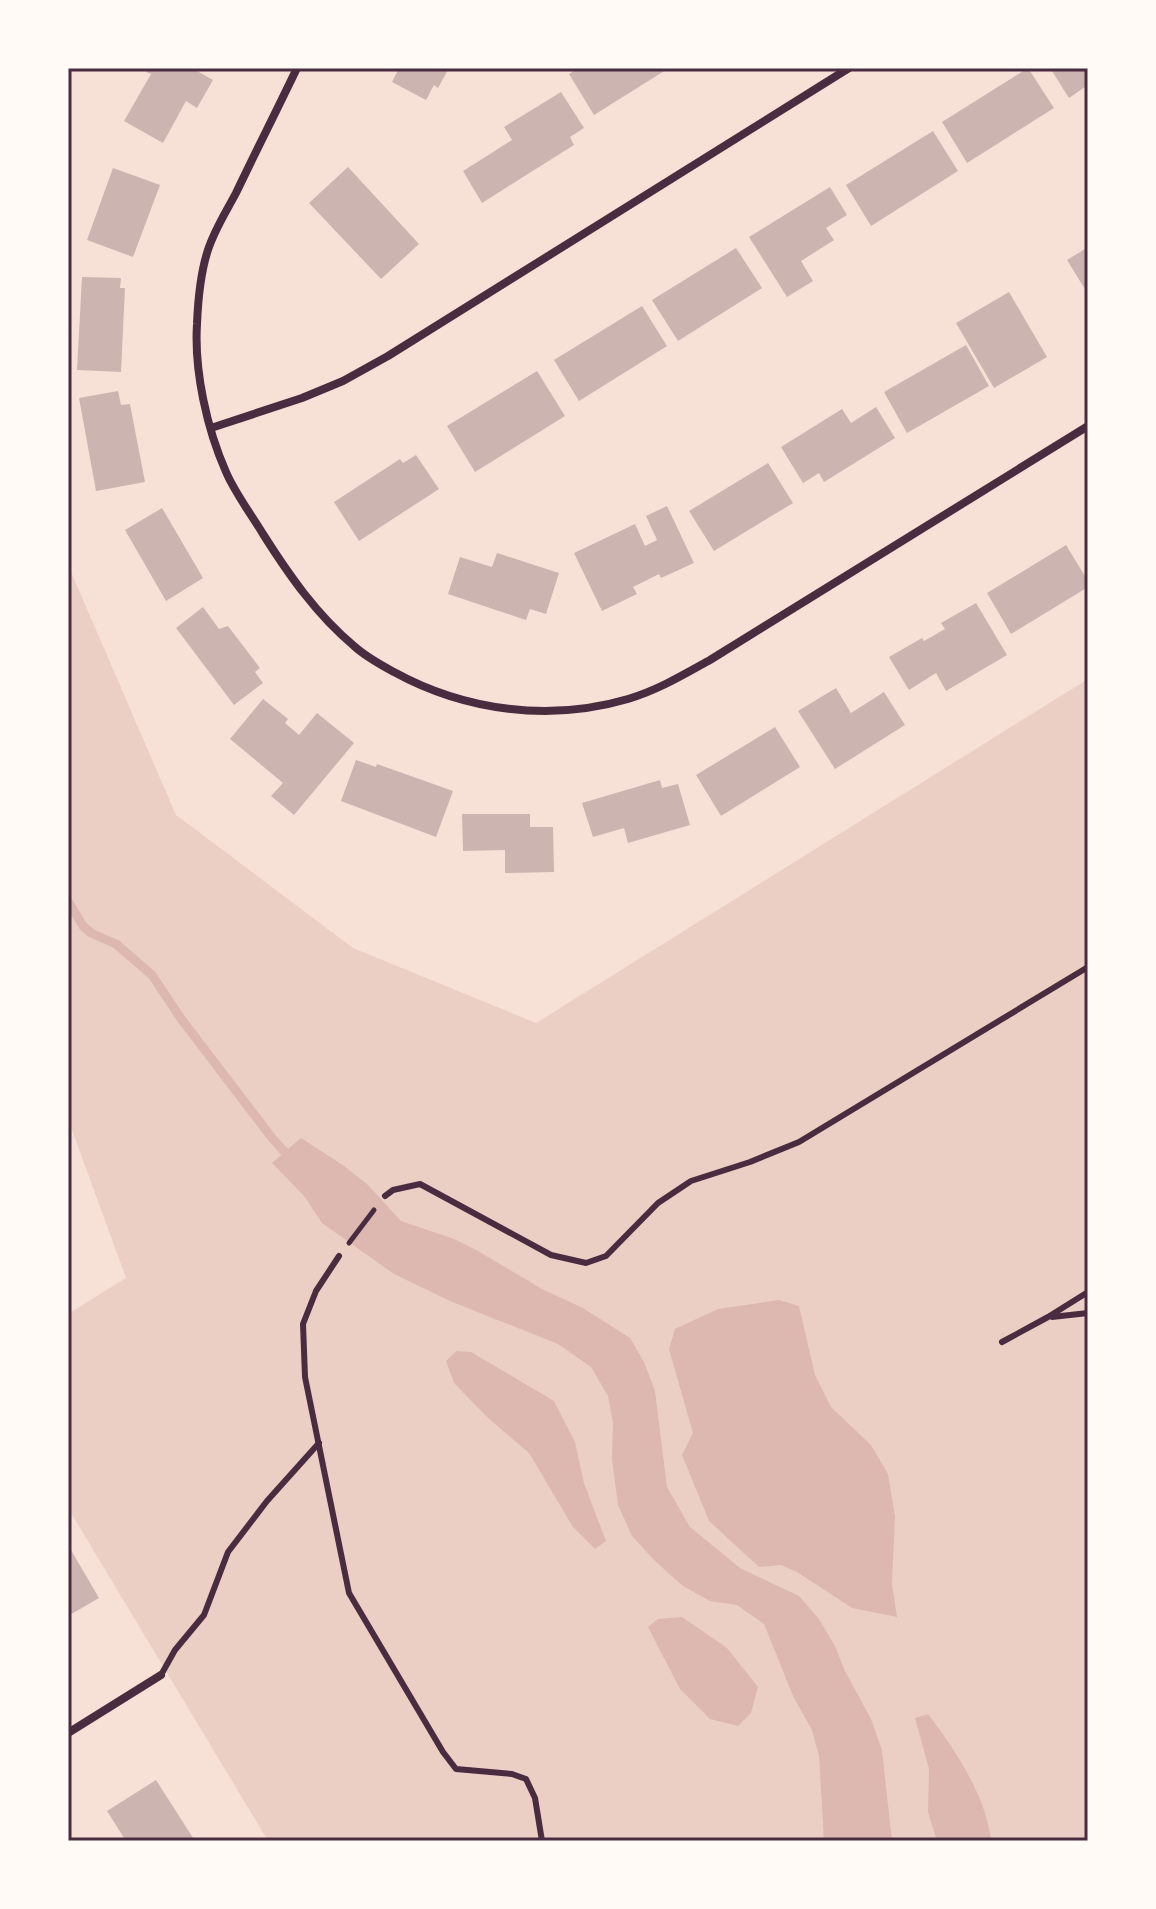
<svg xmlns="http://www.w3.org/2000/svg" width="1156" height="1909" font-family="Raleway,sans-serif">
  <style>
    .green { fill: #ebcfc5 }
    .water { fill: #dcb8b0 }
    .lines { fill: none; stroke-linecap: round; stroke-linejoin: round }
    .stream { stroke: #dcb8b0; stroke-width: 9 }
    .building { fill: #ccb4b1 }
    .path { stroke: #4a2c40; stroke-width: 5 }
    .service { stroke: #4a2c40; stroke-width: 6 }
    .minor { stroke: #4a2c40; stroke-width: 8 }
    .neatline { fill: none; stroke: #4a2c40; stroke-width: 3 }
  </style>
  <rect width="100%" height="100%" fill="#f7e1d7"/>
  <!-- green -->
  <path class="green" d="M68,565l108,250 177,133 183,75 552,-344v1162h-820l-200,-333v-194l58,-36 -58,-159z"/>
  <!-- water -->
  <g class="water">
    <path d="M301,1138l43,28 23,18 34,37 53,18 24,12 64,38 41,19 47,30 14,24 11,29 12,96 23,40 50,41 59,28 20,23 16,27 10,25 26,48 11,31 10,91h-68l-5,-85 -7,-26 -19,-34 -29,-72 -27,-19 -27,-4 -27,-15 -28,-25 -23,-25 -14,-31 -6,-46 1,-36 -5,-27 -17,-29 -33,-23 -108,-43 -56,-27 -72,-51 -17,-26 -33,-34z"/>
    <path d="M779,1300l20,6 16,69 16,32 40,38 17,29 7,42 -3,68 5,33 -45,-9 -55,-36 -16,-7 -22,2 -50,-46 -27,-66 11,-22 -24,-84 6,-20 43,-20z"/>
    <path d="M456,1351l15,1 83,49 21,41 9,41 22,58 -11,8 -22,-22 -44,-74 -42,-36 -33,-34 -8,-22z"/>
    <path d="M682,1617l45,31 31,39 -7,26 -13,13 -28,-7 -30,-30 -32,-62 10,-8z"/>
    <path d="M928,1714c26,34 59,83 63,127h-54l-9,-29 1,-43 -14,-51z"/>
  </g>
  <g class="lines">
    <!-- stream -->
    <path class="stream" d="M68,901l15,25 8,7 25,11 36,31 30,45 90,118 20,22"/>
  </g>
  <!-- building -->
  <g class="building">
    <path d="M148,68h44l21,12 -16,28 -11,-7 -23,42 -39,-22 27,-47 -5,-2z"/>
    <path d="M399,68h50l-11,20 -4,-3 -8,15 -34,-18z"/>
    <path d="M579,68h90l-75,47 -25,-41z"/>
    <path d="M1028,68l26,40 -87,55 -25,-41z"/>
    <path d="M1050,68h38v17l-19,13z"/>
    <path d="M561,92l23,36 -14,9 4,8 -92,58 -19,-32 49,-31 -8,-13z"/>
    <path d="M933,131l25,40 -87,55 -25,-41z"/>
    <path d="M348,167l71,77 -38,35 -72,-76z"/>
    <path d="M113,168l47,17 -27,72 -46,-17z"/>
    <path d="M830,187l17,28 -21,13 8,12 -33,21 12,20 -26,16 -38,-60z"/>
    <path d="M1088,247v47l-21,-34z"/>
    <path d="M736,248l26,40 -84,53 -26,-41z"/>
    <path d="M82,277l39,1 -1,10h5l-4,84 -44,-2z"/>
    <path d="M1009,292l38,65 -53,31 -38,-65z"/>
    <path d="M642,306l25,40 -88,55 -25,-41z"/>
    <path d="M966,345l23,41 -82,47 -23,-41z"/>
    <path d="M537,371l28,45 -90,56 -28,-46z"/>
    <path d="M118,391l3,14 9,-1 15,78 -49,9 -17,-93z"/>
    <path d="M876,407l19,31 -71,44 -5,-9 -16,10 -22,-36 61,-38 9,14z"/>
    <path d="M416,455l23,34 -80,52 -25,-39 66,-43 3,4z"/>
    <path d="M768,463l25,40 -79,48 -25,-40z"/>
    <path d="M667,506l27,57 -33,15 -2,-4 -26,13 4,7 -35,17 -28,-58 61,-29 10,22 12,-6 -11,-24z"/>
    <path d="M162,508l41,70 -37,23 -41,-71z"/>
    <path d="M1066,545l22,36v6l-77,47 -24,-41z"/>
    <path d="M497,553l62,20 -13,41 -16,-5 -4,11 -78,-26 12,-37 32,10z"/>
    <path d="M976,603l31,52 -61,36 -10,-18 -27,17 -20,-33 33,-19 2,3 21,-12 -4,-6z"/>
    <path d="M203,607l16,22 9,-3 32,42 -5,4 8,11 -29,22 -58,-77z"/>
    <path d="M836,688l15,25 33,-21 21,33 -70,44 -37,-58z"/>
    <path d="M263,699l25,20 -3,4 14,12 18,-22 37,30 -60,72 -23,-19 12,-13 -53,-44z"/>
    <path d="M775,727l25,40 -79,49 -25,-41z"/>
    <path d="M356,760l20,7 1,-3 76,27 -17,46 -95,-36z"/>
    <path d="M660,780l2,8 16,-4 12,41 -62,18 -4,-15 -31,9 -11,-34z"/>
    <path d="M462,814h68v13h23l1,45 -49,1v-23l-42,1z"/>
    <path d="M68,1545l31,53 -31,18z"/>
    <path d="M156,1780l39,61h-69l-19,-30z"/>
  </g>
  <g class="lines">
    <!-- path -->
    <path class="path" d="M349,1243l25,-33"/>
    <!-- service -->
    <g class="service">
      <path d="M385,1196l8,-6 27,-6 131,71 35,8 20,-7 52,-53 33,-22 59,-19 49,-20 289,-175"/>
      <path d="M339,1256l-23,35 -13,33 2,53 44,216 94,159 13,17 56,5 14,5 9,19 7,43"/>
      <path d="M1052,1317l36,-4"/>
      <path d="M1002,1342l46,-25 40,-25"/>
      <path d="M161,1675l14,-25 29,-35 24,-63 39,-51 52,-58"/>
    </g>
    <!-- minor -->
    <g class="minor">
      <path d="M297,68c-20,42 -41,83 -61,125 -10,19 -23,39 -29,60 -7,23 -9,47 -10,71 -3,47 10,105 29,148 9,21 25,42 37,62 26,41 53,80 91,112 12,11 27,19 40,26 71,39 156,50 234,27 30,-9 55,-24 82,-39l378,-234"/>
      <path d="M211,428l91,-30 41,-17 45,-25 461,-288"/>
      <path d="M68,1733l93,-58"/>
    </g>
  </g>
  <!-- border -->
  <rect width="1156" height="1909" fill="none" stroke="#fffaf5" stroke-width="140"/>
  <rect x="70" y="70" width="1016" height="1769" class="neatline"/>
</svg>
